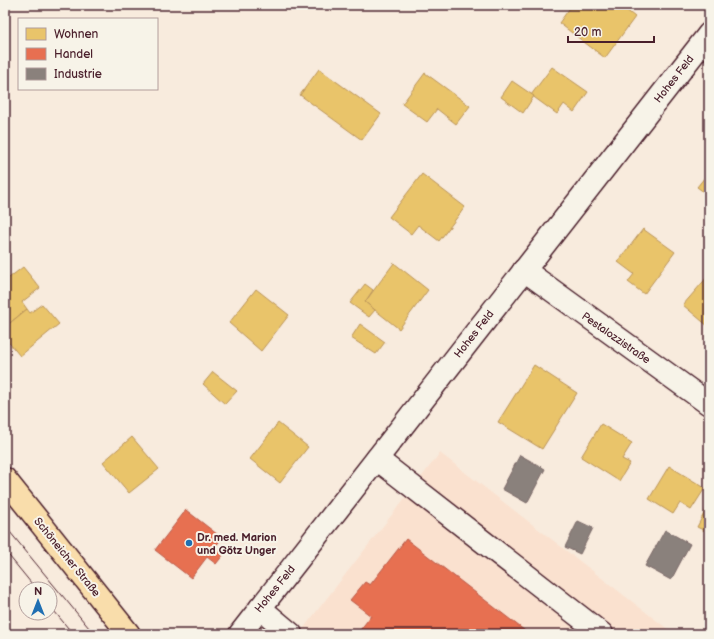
<svg xmlns="http://www.w3.org/2000/svg" width="714" height="639" font-family="'Balsamiq Sans',sans-serif">
  <style>
    .built { fill: #fae1cf }
    .homes { fill: #e9c46a; stroke: #b99257 }
    .shops { fill: #e76f51; stroke: #b85746 }
    .industry { fill: #8a817c; stroke: #776464 }
    .lines { fill: none; stroke-linecap: round; stroke-linejoin: round }
    .minor-casing { stroke: #4a1f2b; stroke-width: 25 }
    .major-casing { stroke: #4a1f2b; stroke-width: 25 }
    .minor { stroke: #f7f3e8; stroke-width: 22 }
    .major { stroke: #f9ddab; stroke-width: 22 }
    .tram { stroke: #4a1f2b; stroke-width: 1 }
    .poi-dot { fill: #1f6fb2; stroke: #f7f3e8; stroke-width: 1.5 }
    .labels { text-anchor: middle; dominant-baseline: central; stroke-width: 4; stroke-linejoin: round; paint-order: stroke }
    .street-label { font-size: 11px; fill: #4a1f2b; stroke: #f7f3e8 }
    .poi-label { font-size: 11px; font-weight: bold; fill: #4a1f2b; stroke: #f7f3e8; text-anchor: start }
  </style>
  <rect width="100%" height="100%" fill="#f8ebdd"/>
  <filter id="ink" filterUnits="userSpaceOnUse"><feTurbulence type="fractalNoise" baseFrequency=".025" numOctaves="2"/><feDisplacementMap in="SourceGraphic" scale="8" xChannelSelector="R" yChannelSelector="G"/><feConvolveMatrix kernelMatrix="1 2 1 2 8 2 1 2 1" color-interpolation-filters="sRGB"/></filter>
  <g filter="url(#ink)">
    <!-- built -->
    <path class="built" d="M440,453l234,181h-375z"/>
    <!-- homes -->
    <g class="homes">
      <path d="M572,5h48l15,12 -30,41 -46,-35z"/>
      <path d="M552,67l36,25 -14,20 -10,-8 -7,10 -26,-19z"/>
      <path d="M319,69l62,45 -19,26 -62,-45z"/>
      <path d="M425,73l45,33 -14,18 -19,-15 -10,13 -25,-18z"/>
      <path d="M512,81l22,15 -11,17 -22,-16z"/>
      <path d="M709,172v33l-5,-4 5,-5 -12,-9z"/>
      <path d="M422,174l43,33 -26,34 -21,-16 -7,9 -22,-17z"/>
      <path d="M643,229l32,23 -31,42 -16,-12 6,-8 -16,-12z"/>
      <path d="M394,263l34,27 -29,39 -34,-27z"/>
      <path d="M23,267l17,21 -18,14 5,7 -22,18v-46z"/>
      <path d="M709,275v52l-26,-22z"/>
      <path d="M365,284l8,6 -8,12 10,8 -6,7 -19,-14z"/>
      <path d="M256,289l33,26 -28,36 -32,-28z"/>
      <path d="M42,304l17,20 -39,32 -15,-18v-11l22,-18 3,4z"/>
      <path d="M360,324l25,18 -9,12 -25,-16z"/>
      <path d="M534,365l43,28 -35,56 -44,-27z"/>
      <path d="M213,372l24,19 -12,13 -22,-20z"/>
      <path d="M278,423l30,24 -28,36 -30,-24z"/>
      <path d="M601,424l31,19 -10,16 8,4 -11,18 -38,-24z"/>
      <path d="M132,437l27,32 -30,24 -26,-31z"/>
      <path d="M669,466l36,22 -14,22 -11,-7 -7,11 -24,-15z"/>
      <path d="M709,504v29l-12,-6z"/>
    </g>
    <!-- shops -->
    <g class="shops">
      <path d="M186,510l36,28 -7,9 9,7 -8,10 -9,-7 -16,21 -36,-28z"/>
      <path d="M406,539l123,95h-172l14,-18 -21,-16 15,-18 5,3z"/>
    </g>
    <!-- industry -->
    <g class="industry">
      <path d="M520,455l25,14 -18,34 -25,-14z"/>
      <path d="M578,521l15,7 -13,26 -15,-7z"/>
      <path d="M665,530l25,14 -19,36 -26,-14z"/>
    </g>
    <g class="lines">
      <defs>
        <g id="minor">
          <path d="M524,270l185,134"/>
          <path d="M377,459l225,175"/>
          <path d="M260,608l31,26"/>
          <path d="M240,634l469,-600"/>
        </g>
        <path id="major" d="M5,479l124,155"/>
      </defs>
      <!-- minor casing -->
      <use href="#minor" class="minor-casing"/>
      <!-- major casing -->
      <use href="#major" class="major-casing"/>
      <!-- minor -->
      <use href="#minor" class="minor"/>
      <!-- major -->
      <use href="#major" class="major"/>
      <!-- tram -->
      <g class="tram">
        <path d="M5,526l89,108"/>
        <path d="M5,551l31,38"/>
        <path d="M50,606l23,28"/>
      </g>
    </g>
  </g>
  <!-- markers -->
  <circle class="poi-dot" cx="189" cy="543" r="4"/>
  <g class="labels">
    <!-- street labels -->
    <g class="street-label">
      <text transform="translate(674 79) rotate(-52)">Hohes Feld</text>
      <text transform="translate(474 334) rotate(-52)">Hohes Feld</text>
      <text transform="translate(616 338) rotate(35)">Pestalozzistraße</text>
      <text transform="translate(67 557) rotate(51)">Schöneicher Straße</text>
      <text transform="translate(275 589) rotate(-51)">Hohes Feld</text>
    </g>
    <!-- poi labels -->
    <g class="poi-label">
      <text x="197" y="537">Dr. med. Marion<tspan x="197" dy="13">und Götz Unger</tspan></text>
    </g>
  </g>
  <!-- margin -->
  <rect width="714" height="639" fill="none" stroke="#f7f3e8" stroke-width="20"/>
  <rect x="10" y="10" width="694" height="619" fill="none" stroke="#4a1f2b" stroke-width="1.5" filter="url(#ink)"/>
  <!-- legend -->
  <rect x="18" y="18" width="140" height="72" fill="#f7f3e8" stroke="#b29e9c"/>
  <rect x="26" y="28" width="20" height="12" fill="#e9c46a" stroke="#b29e9c"/>
  <text x="54" y="38" font-size="12" fill="#4a1f2b">Wohnen</text>
  <rect x="26" y="48" width="20" height="12" fill="#e76f51" stroke="#b29e9c"/>
  <text x="54" y="58" font-size="12" fill="#4a1f2b">Handel</text>
  <rect x="26" y="68" width="20" height="12" fill="#8a817c" stroke="#b29e9c"/>
  <text x="54" y="78" font-size="12" fill="#4a1f2b">Industrie</text>
  <!-- north arrow -->
  <g transform="translate(38 601)"><circle r="19" fill="#f7f3e8" stroke="#b29e9c"/>
  <path d="M0-3L7 15L0 10L-7 15Z" fill="#1f6fb2"/>
  <text y="-6" font-size="11" font-weight="bold" text-anchor="middle" fill="#4a1f2b">N</text>
  </g>
  <!-- scale -->
  <path d="M568 36v6h86v-6" fill="none" stroke="#4a1f2b" stroke-width="2"/>
  <text x="574" y="36" font-size="12" fill="#4a1f2b" stroke="#f7f3e8" stroke-width="3" paint-order="stroke">20 m</text>
</svg>
